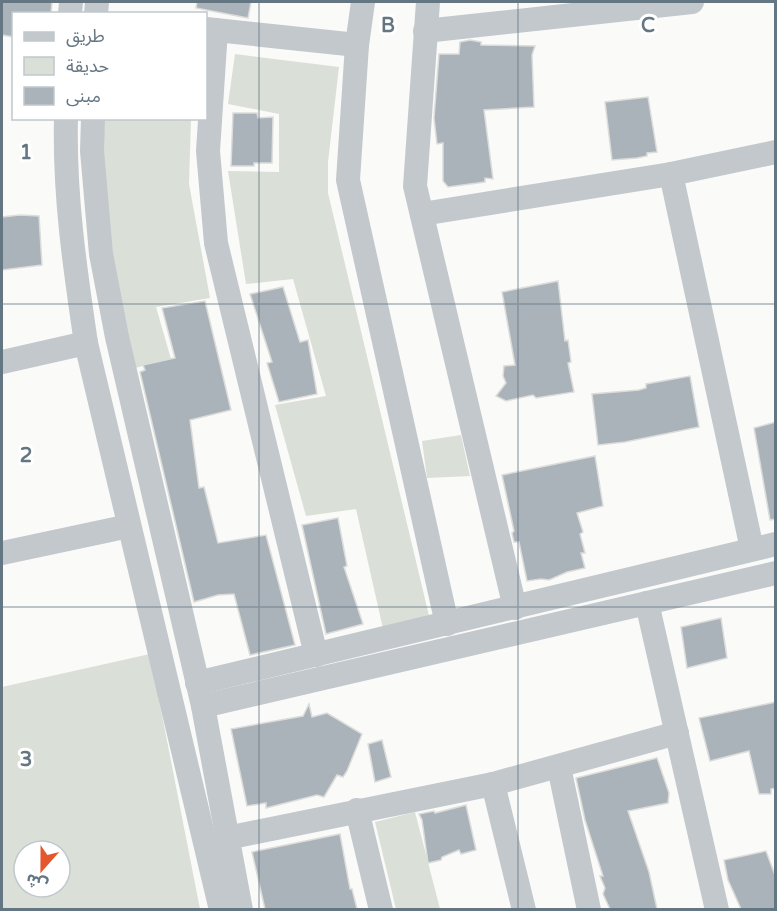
<svg xmlns="http://www.w3.org/2000/svg" width="777" height="911" font-family="'Varela Round','Noto Sans Arabic',sans-serif">
  <style>
    .green { fill: #dadfd7; fill-rule: evenodd }
    .building { fill: #aab3b9; stroke: #dcdcda; stroke-width: 1.5 }
    .lines { fill: none; stroke-linecap: round; stroke-linejoin: round }
    .minor { stroke: #c3c8cc; stroke-width: 24 }
    .grid { fill: none; stroke: #657683; stroke-width: 1.5; stroke-opacity: 0.55 }
    .grid-label { font-size: 20px; text-anchor: middle; font-weight: bold; fill: #657683; stroke: #fff; stroke-width: 6; stroke-linejoin: round; paint-order: stroke }
  </style>
  <rect width="100%" height="100%" fill="#fafaf8"/>
  <!-- green -->
  <g class="green">
    <path d="M235,54l104,13 -11,95v31l102,427 -46,13 -28,-124 -50,7 -31,-111 51,-9 -33,-117 -47,5 -18,-113 51,1v-58l-51,-10z"/>
    <path d="M103,119h88l-2,65 21,114 -54,9 15,52 -40,10 -27,-154z"/>
    <path d="M461,435l9,41 -43,2 -5,-37z"/>
    <path d="M150,654l50,255h-198v-222zM24,851h36v36h-36z"/>
    <path d="M415,812l25,97h-44l-21,-87z"/>
  </g>
  <!-- building -->
  <g class="building">
    <path d="M2,2h50l-1,12h-37v23l-12,-2z"/>
    <path d="M197,2h54l-3,16 -52,-10z"/>
    <path d="M470,40l11,2v3l54,1 -3,9 2,52 -50,3 9,69 -8,-1v4l-37,5 -5,-6v-38l-6,1 -3,-26 5,-64h20l1,-12z"/>
    <path d="M648,97l9,55 -10,1v3l-10,2 -25,2 -7,-58z"/>
    <path d="M233,113h24l1,5 15,-1 -1,46h-18v3h-23z"/>
    <path d="M20,215l19,1 3,49 -40,5v-53z"/>
    <path d="M558,281l7,60 3,-1 3,22 -3,1 6,29 -38,6 -3,-3 -27,6 -10,-5 10,-13 -3,-7 1,-10 11,-1 -13,-73z"/>
    <path d="M283,287l17,55 8,-2 9,54 -38,8 -12,-39 5,-1 -22,-68z"/>
    <path d="M205,301l26,109 -41,10 9,68 5,-1 14,56 48,-8 29,110 -45,10 -16,-61 -16,1 -24,7 -54,-230 5,-2 -2,-5 32,-7 -13,-50z"/>
    <path d="M690,376l9,51 -74,15 -27,3 -6,-51 47,-4 7,-2v-4z"/>
    <path d="M776,422v97l-6,1 -16,-92z"/>
    <path d="M595,456l8,50 -26,7 6,19 -3,2 5,19h-4l4,15 -18,4 -18,8 -8,-1 -14,2 -8,-39h-5l-2,-9 2,-2 -12,-56z"/>
    <path d="M338,518l9,48 -3,1 19,57 -37,10 -24,-109z"/>
    <path d="M721,618l6,40 -40,10 -6,-41z"/>
    <path d="M776,702v86l-5,1v5h-12l-10,-43 -39,10 -11,-43z"/>
    <path d="M309,704l3,13 15,-4 35,21 -15,37 -4,6 -6,-2 -13,22 -7,-2 -51,13v-5l-19,3 -16,-77 72,-13z"/>
    <path d="M382,740l9,37 -16,5 -7,-38z"/>
    <path d="M657,758l12,35 -1,10 -40,8 21,61 8,37h-47l-7,-15 2,-6 -5,-12h3l-18,-56 -9,-42z"/>
    <path d="M466,805l10,45 -15,4 -2,-4 -17,7 -1,3 -13,3 -6,-43 -3,-6 15,-3 1,2z"/>
    <path d="M340,834l10,55h2l5,20h-92l-13,-57z"/>
    <path d="M766,851l10,27v31h-35l-13,-29 -4,-20z"/>
  </g>
  <g class="lines">
    <!-- minor -->
    <g class="minor">
      <path d="M363,2l-6,43 -9,135 99,444"/>
      <path d="M428,2l-13,184 100,422"/>
      <path d="M70,14l1,-12"/>
      <path d="M96,14l1,-12"/>
      <path d="M206,29l151,16"/>
      <path d="M216,30l-8,121 8,92 100,412"/>
      <path d="M425,31l267,-29"/>
      <path d="M66,118c-2,76 9,151 20,225l135,567"/>
      <path d="M93,118l-1,33 9,103 16,83 86,369 38,204"/>
      <path d="M671,174l81,375"/>
      <path d="M422,214l249,-40 105,-22"/>
      <path d="M2,362l84,-19"/>
      <path d="M2,553l127,-27"/>
      <path d="M647,603l70,307"/>
      <path d="M197,683l579,-139"/>
      <path d="M203,706l573,-133"/>
      <path d="M559,767l30,143"/>
      <path d="M493,784l31,126"/>
      <path d="M357,810l24,100"/>
      <path d="M227,838l266,-54 184,-51"/>
    </g>
  </g>
  <!-- grid -->
  <path class="grid" d="M259,2v908M518,2v908M2,304h774M2,607h774"/>
  <g class="grid-label">
    <text x="388" y="32">B</text>
    <text x="648" y="32">C</text>
    <text x="26" y="159">1</text>
    <text x="26" y="462">2</text>
    <text x="26" y="766">3</text>
  </g>
  <!-- border -->
  <rect width="777" height="911" fill="none" stroke="#657683" stroke-width="6"/>
  <!-- legend -->
  <rect x="12" y="12" width="195" height="108" fill="#ffffff" stroke="#c1c8cd" stroke-width="1.5"/>
  <rect x="24" y="32" width="30" height="9" fill="#c3c8cc" stroke="#c1c8cd" stroke-width="1.5"/>
  <text x="66" y="42" font-size="18" fill="#657683">طريق</text>
  <rect x="24" y="57" width="30" height="18" fill="#dadfd7" stroke="#c1c8cd" stroke-width="1.5"/>
  <text x="66" y="72" font-size="18" fill="#657683">حديقة</text>
  <rect x="24" y="87" width="30" height="18" fill="#aab3b9" stroke="#c1c8cd" stroke-width="1.5"/>
  <text x="66" y="102" font-size="18" fill="#657683">مبنى</text>
  <!-- north arrow -->
  <g transform="translate(42 869) rotate(201)"><circle r="28" fill="#ffffff" stroke="#c1c8cd" stroke-width="1.5"/>
  <path d="M0-4.5L10 22L0 15L-10 22Z" fill="#e4572e"/>
  <text y="-9" font-size="16" font-weight="bold" text-anchor="middle" fill="#657683">ش</text>
  </g>
</svg>
